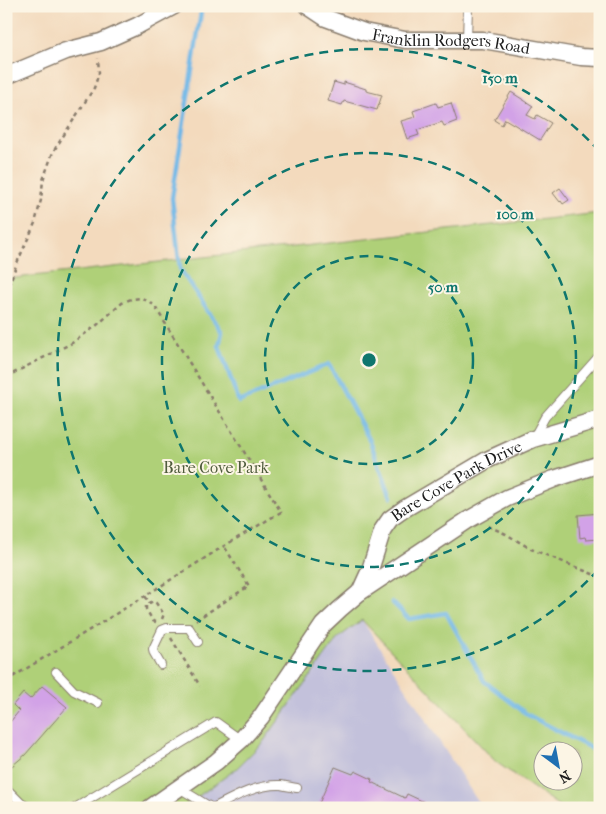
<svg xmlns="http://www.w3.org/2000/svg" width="606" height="814" font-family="'IM FELL French Canon',serif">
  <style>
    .industrial { fill: #c3c1db }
    .green { fill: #afd078; stroke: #66764a; fill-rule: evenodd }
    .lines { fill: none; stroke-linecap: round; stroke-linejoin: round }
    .stream { stroke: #6fb7e7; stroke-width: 4.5 }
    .building { fill: #d2a2e7 }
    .lane-casing { stroke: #887b6c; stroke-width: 10 }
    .street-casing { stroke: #887b6c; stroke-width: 19 }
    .path { stroke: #887b6c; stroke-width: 2.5; stroke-dasharray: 4 4; stroke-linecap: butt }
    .lane { stroke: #fff; stroke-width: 8 }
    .street { stroke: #fff; stroke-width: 16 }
    .ring { fill: none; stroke: #0f766e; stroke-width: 2.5; stroke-dasharray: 9 6 }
    .labels { text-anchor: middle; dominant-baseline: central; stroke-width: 4; stroke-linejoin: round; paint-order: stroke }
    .street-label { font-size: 16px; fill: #1c1c1c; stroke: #fcf5e5 }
    .park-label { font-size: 16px; fill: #4f5b3c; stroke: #fcf5e5 }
    .centre { fill: #0f766e; stroke: #fcf5e5; stroke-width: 2.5 }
    .ring-label { font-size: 15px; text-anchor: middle; font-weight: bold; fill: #0f766e; stroke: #fcf5e5; stroke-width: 4; stroke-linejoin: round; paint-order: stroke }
  </style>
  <rect width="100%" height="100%" fill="#fcf5e5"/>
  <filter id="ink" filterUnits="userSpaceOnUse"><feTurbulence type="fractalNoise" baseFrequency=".02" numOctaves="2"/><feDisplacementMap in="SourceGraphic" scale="10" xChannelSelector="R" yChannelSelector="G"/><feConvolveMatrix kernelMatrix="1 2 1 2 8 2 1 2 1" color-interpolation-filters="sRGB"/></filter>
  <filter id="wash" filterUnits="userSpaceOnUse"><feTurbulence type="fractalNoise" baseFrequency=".0096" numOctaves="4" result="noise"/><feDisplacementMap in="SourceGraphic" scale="20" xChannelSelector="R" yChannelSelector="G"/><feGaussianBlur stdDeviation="1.12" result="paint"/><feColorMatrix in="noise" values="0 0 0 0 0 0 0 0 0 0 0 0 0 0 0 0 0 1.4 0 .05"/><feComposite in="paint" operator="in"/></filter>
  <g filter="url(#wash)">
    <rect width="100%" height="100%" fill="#f3dabd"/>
    <!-- industrial -->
    <path class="industrial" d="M362,620l120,188h-300l54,-39 27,-27 75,-104z"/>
    <!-- green -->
    <path class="green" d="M600,213v595h-38l-66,-46 -134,-142 -24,18 -75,104 -27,27 -54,39h-176v-529zM544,752h30v30h-30z"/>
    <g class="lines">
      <!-- stream -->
      <g class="stream">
        <path d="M202,6l-30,192 8,71 42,63 -3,14 20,56 90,-38 40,75 22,58"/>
        <path d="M392,602l17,17 37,-6 38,68 44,34 72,38"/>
      </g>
    </g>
    <g id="blocks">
      <!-- building -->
      <g class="building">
        <path d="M334,82l10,3v-3l22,7v2l16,4 -5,15 -33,-9 -2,4 -14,-4z"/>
        <path d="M511,92l22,14 -6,9 8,4 2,-4 14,8 -11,17 -35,-21 -3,6 -8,-5z"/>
        <path d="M436,103l2,4 13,-4 6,18 -13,5 -2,-4 -25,8 2,5 -12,4 -6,-18 14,-4 -2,-6z"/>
        <path d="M560,188l9,12 -6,4 -2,-3 -1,1 -7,-9z"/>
        <path d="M600,513v26l-14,1 -1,-3 -5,1 -2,-23z"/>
        <path d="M42,686l25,21 -42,48 -19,16v-44l13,-16 -6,-6 10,-12 7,6z"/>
        <path d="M335,767l18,7 2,-3 17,8 -1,3 34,16 2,-4 17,8 -1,3 5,3h-111z"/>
      </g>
    </g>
  </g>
  <g filter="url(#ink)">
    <use href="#blocks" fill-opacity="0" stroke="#887b6c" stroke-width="1"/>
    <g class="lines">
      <defs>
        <g id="lane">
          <path d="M467,40l1,-34"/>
          <path d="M534,437l11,-20 55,-62"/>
          <path d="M161,665l-7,-12 -1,-4 9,-19 5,-2h22l9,14"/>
          <path d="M56,672l18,19 24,12"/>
          <path d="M6,788l15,15 9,5"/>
          <path d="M179,788l33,20"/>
          <path d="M75,808l141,-86 25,18"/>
          <path d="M213,808c21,-11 44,-24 68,-23 5,1 10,2 16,3"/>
        </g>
        <g id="street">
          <path id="s1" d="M308,6l18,12 38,14 41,8h78l98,17 19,1"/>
          <path d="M6,76l60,-25 35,-9 36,-16 37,-20"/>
          <path id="s2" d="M360,592l10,-22 13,-41 7,-10 14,-10 83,-49 46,-21 67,-20"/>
          <path d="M150,808l66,-46 25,-22 20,-23 62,-92 17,-16 20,-17 108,-72 39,-22 47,-19 46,-15"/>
        </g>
      </defs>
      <!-- lane casing -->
      <use href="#lane" class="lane-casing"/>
      <!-- street casing -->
      <use href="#street" class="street-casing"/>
      <!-- path -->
      <g class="path">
        <path d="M6,293l11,-30 18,-40 6,-23 2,-20 10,-28 41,-64 5,-15 -1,-15"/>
        <path d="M6,377l66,-34 24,-17 26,-23 9,-4 11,-1 12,7 127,207 -57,34 -79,50 5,7"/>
        <path d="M488,526l18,8 25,15 69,28"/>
        <path d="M196,620l53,-34 -25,-40"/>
        <path d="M156,622l-3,-1 -7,-12v-4l7,-4 3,2 8,11 -2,5"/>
        <path d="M171,638l29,48"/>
        <path d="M6,681l139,-85"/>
      </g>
      <!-- lane -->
      <use href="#lane" class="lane"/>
      <!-- street -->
      <use href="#street" class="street"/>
    </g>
  </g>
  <!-- distance rings -->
  <g class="ring">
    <circle cx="369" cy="360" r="104"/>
    <circle cx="369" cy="360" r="207"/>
    <path d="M598 570A311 311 0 1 1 598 150"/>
  </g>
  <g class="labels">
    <!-- street labels -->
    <g class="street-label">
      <text stroke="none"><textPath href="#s1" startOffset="150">Franklin Rodgers Road</textPath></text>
      <text stroke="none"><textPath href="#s2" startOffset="156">Bare Cove Park Drive</textPath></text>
    </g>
    <!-- park labels -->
    <g class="park-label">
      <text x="216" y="467">Bare Cove Park</text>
    </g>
  </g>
  <circle cx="369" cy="360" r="8" class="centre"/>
  <g class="ring-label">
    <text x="500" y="83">150 m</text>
    <text x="515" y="219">100 m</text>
    <text x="443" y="292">50 m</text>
  </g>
  <!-- margin -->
  <rect width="606" height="814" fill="none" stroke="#fcf5e5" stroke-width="25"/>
  <!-- north arrow -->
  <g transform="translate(558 766) rotate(148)"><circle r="24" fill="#fcf5e5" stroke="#a29e95"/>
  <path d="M0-4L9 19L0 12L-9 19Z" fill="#1f6fb2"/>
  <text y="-8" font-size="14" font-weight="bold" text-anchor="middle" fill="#1c1c1c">N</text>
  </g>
</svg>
